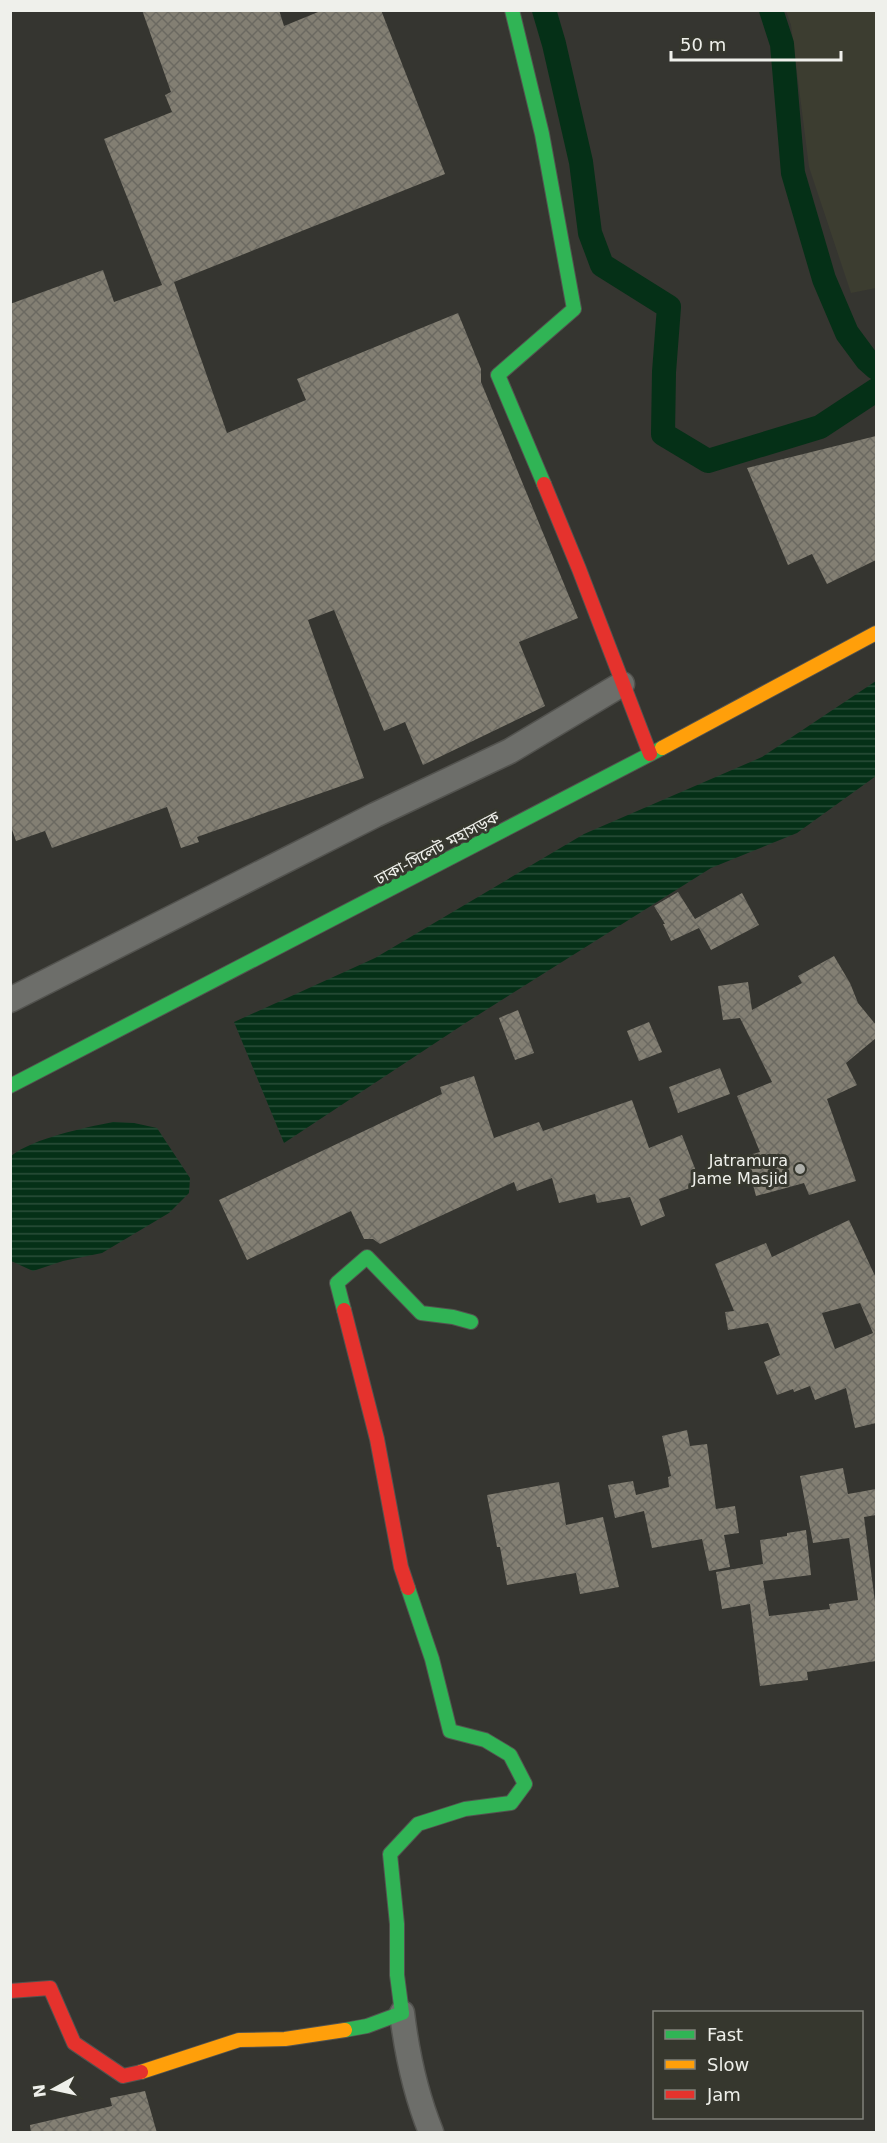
<svg xmlns="http://www.w3.org/2000/svg" width="887" height="2143" font-family="'DejaVu Sans','Noto Sans Bengali',sans-serif">
  <style>
    .built { fill: #3c3d30 }
    .water { fill: url(#water-rules) }
    .lines { fill: none; stroke-linecap: round; stroke-linejoin: round }
    .canal { stroke: #053017; stroke-width: 24 }
    .building { fill: url(#building-cross-hatch); fill-rule: evenodd }
    .street-casing { stroke: #53534f; stroke-width: 27 }
    .fast-casing { stroke: #53534f; stroke-width: 16 }
    .slow-casing { stroke: #53534f; stroke-width: 16 }
    .jam-casing { stroke: #53534f; stroke-width: 16 }
    .street { stroke: #6d6e6a; stroke-width: 24 }
    .fast { stroke: #30b455; stroke-width: 14 }
    .slow { stroke: #ff9f0a; stroke-width: 14 }
    .jam { stroke: #e5322d; stroke-width: 14 }
    .poi-dot { fill: #aeafaa; stroke: #36372e; stroke-width: 2 }
    .labels { text-anchor: middle; dominant-baseline: central; stroke-width: 6; stroke-linejoin: round; paint-order: stroke }
    .street-label { font-size: 16px; fill: #eff0eb; stroke: #36372e }
    .poi-label { font-size: 16px; fill: #eff0eb; stroke: #36372e; text-anchor: end }
  </style>
  <defs>
    <pattern id="water-rules" width="6" height="5" patternUnits="userSpaceOnUse" patternTransform="scale(1.5)"><rect width="6" height="5" fill="#053017"/><path d="M0 2.5h6" fill="none" stroke="#2a4e39"/></pattern>
    <pattern id="building-cross-hatch" width="8" height="8" patternUnits="userSpaceOnUse" patternTransform="scale(1.5)"><rect width="8" height="8" fill="#837f73"/><path d="M0 0l8 8M0 8l8-8" fill="none" stroke="#6b6961"/></pattern>
  </defs>
  <rect width="100%" height="100%" fill="#353530"/>
  <!-- built -->
  <path class="built" d="M786,11h90v277l-25,5 -42,-126 -18,-142z"/>
  <!-- water -->
  <g class="water">
    <path d="M876,681v95l-79,57 -86,35 -244,154 -183,121 -50,-121 141,-64 209,-124 178,-77z"/>
    <path d="M113,1122l21,1 23,5 33,50 -1,15 -20,20 -67,40 -39,8 -30,10 -22,-10v-105c23,-18 72,-28 102,-34z"/>
  </g>
  <g class="lines">
    <!-- canal -->
    <g class="canal">
      <path d="M544,10l10,34 27,118 9,71 12,32 67,42 -5,65 -1,62 45,27 112,-34 56,-37"/>
      <path d="M771,10l11,34 11,129 31,106 23,54 20,27 9,8"/>
    </g>
  </g>
  <!-- building -->
  <g class="building">
    <path d="M142,10h137l5,16 39,-16h58l64,164 -271,108 53,151 79,-33 -9,-21 161,-66 23,56v13l97,236 -59,24 26,64 -122,59 -18,-43 -21,9 -50,-121 -26,10 56,158 -167,59 2,5 -18,6 -14,-41 -115,41 -7,-17 -29,10 -6,-17v-520l93,-34 11,32 48,-17 -58,-146 68,-27 -7,-17 6,-3z"/>
    <path d="M876,436v124l-49,24 -15,-30 -24,11 -41,-97z"/>
    <path d="M678,892l17,27 47,-26 17,32 -48,25 -12,-22 -28,13 -8,-17h2l-11,-18z"/>
    <path d="M834,956l16,27 8,20 18,22v13l-30,25 11,22 -30,14 29,82 -47,14 -5,-12 -48,13 -11,-40 15,-4 -23,-56 35,-14 -32,-64 -17,2 -5,-34 30,-4 4,28 50,-27 -4,-7z"/>
    <path d="M518,1010l16,43 -19,7 -16,-42z"/>
    <path d="M649,1022l13,30 -23,9 -12,-30z"/>
    <path d="M720,1068l10,26 -52,19 -9,-26z"/>
    <path d="M474,1076l20,62 45,-16 4,9 89,-31 17,48 33,-13 19,49 -42,15 6,17 -24,10 -11,-29 -33,6 -2,-9 -36,9 -7,-25 -35,13 -3,-9 -134,62 -7,-5h-9l-13,-28 -104,49 -28,-60 223,-106 -2,-7z"/>
    <path d="M849,1220l27,58v145l-21,5 -9,-40 -31,12 -5,-14 -16,6 -1,-3 -16,6 -13,-33 16,-7 -12,-32 -40,7 -3,-18 9,-1 -19,-47 51,-21 6,14zM860,1303l13,30 -38,16 -13,-36z"/>
    <path d="M687,1430l3,16 17,-2 9,65 19,-3 4,27 -15,2 6,32 -21,4 -7,-32 -50,9 -8,-37 -29,7 -7,-33 25,-4 3,14 33,-8 -1,-10 3,-1 -9,-40z"/>
    <path d="M843,1468l5,26 28,-5v26l-12,2 11,85h1v59l-69,11 1,8 -48,6 -10,-82 -28,5 -6,-37 47,-8 -3,-24 27,-4v-3l19,-3 5,45 -48,6 6,35 61,-7 -1,-5 29,-4 -9,-62 -36,5 -13,-67z"/>
    <path d="M559,1482l7,43 37,-8 16,70 -39,7 -4,-21 -69,12 -7,-38h-3l-10,-52z"/>
    <path d="M145,2091l12,42h-126l-1,-8 82,-19 -2,-8z"/>
  </g>
  <g class="lines">
    <defs>
      <g id="street">
        <path d="M10,1000l365,-185 135,-64 112,-67"/>
        <path d="M402,2013c5,41 14,82 29,119"/>
      </g>
      <g id="fast">
        <path d="M512,10l30,124 32,175 -76,66 46,109"/>
        <path d="M10,1086l652,-338"/>
        <path d="M344,1310l-7,-27 30,-26 54,56 32,4 18,5"/>
        <path d="M345,2030l22,-4 35,-13 -5,-38v-51l-7,-70 28,-30 47,-15 46,-6 14,-19 -15,-29 -25,-15 -35,-9 -18,-72 -24,-71"/>
      </g>
      <g id="slow">
        <path d="M662,748l214,-115"/>
        <path d="M141,2072l98,-32 46,-1 60,-9"/>
      </g>
      <g id="jam">
        <path d="M544,484l35,85 71,185"/>
        <path d="M344,1310l33,129 24,128 7,21"/>
        <path d="M10,1991l40,-3 24,55 49,33 18,-4"/>
      </g>
    </defs>
    <!-- street casing -->
    <use href="#street" class="street-casing"/>
    <!-- fast casing -->
    <use href="#fast" class="fast-casing"/>
    <!-- slow casing -->
    <use href="#slow" class="slow-casing"/>
    <!-- jam casing -->
    <use href="#jam" class="jam-casing"/>
    <!-- street -->
    <use href="#street" class="street"/>
    <!-- fast -->
    <use href="#fast" class="fast"/>
    <!-- slow -->
    <use href="#slow" class="slow"/>
    <!-- jam -->
    <use href="#jam" class="jam"/>
  </g>
  <!-- markers -->
  <circle class="poi-dot" cx="800" cy="1169" r="6"/>
  <g class="labels">
    <!-- street labels -->
    <g class="street-label">
      <text transform="translate(437 848) rotate(-28)">ঢাকা-সিলেট মহাসড়ক</text>
    </g>
    <!-- poi labels -->
    <g class="poi-label">
      <text x="788" y="1160">Jatramura<tspan x="788" dy="18">Jame Masjid</tspan></text>
    </g>
  </g>
  <!-- border -->
  <rect width="887" height="2143" fill="none" stroke="#eff0eb" stroke-width="24"/>
  <!-- legend -->
  <rect x="653" y="2011" width="210" height="108" fill="#36372e" stroke="#80817a" stroke-width="1.5"/>
  <rect x="665" y="2030" width="30" height="9" fill="#30b455" stroke="#80817a" stroke-width="1.5"/>
  <text x="707" y="2041" font-size="18" fill="#eff0eb">Fast</text>
  <rect x="665" y="2060" width="30" height="9" fill="#ff9f0a" stroke="#80817a" stroke-width="1.5"/>
  <text x="707" y="2071" font-size="18" fill="#eff0eb">Slow</text>
  <rect x="665" y="2090" width="30" height="9" fill="#e5322d" stroke="#80817a" stroke-width="1.5"/>
  <text x="707" y="2101" font-size="18" fill="#eff0eb">Jam</text>
  <!-- north arrow -->
  <g transform="translate(54 2089) rotate(262)" stroke="#36372e" stroke-width="4.5" paint-order="stroke">
  <path d="M0-4.5L10 22L0 15L-10 22Z" fill="#eff0eb"/>
  <text y="-9" font-size="16" font-weight="bold" text-anchor="middle" fill="#eff0eb">N</text>
  </g>
  <!-- scale -->
  <path d="M671 51v9h170v-9" fill="none" stroke="#eff0eb" stroke-width="3"/>
  <text x="680" y="51" font-size="18" fill="#eff0eb" stroke="#36372e" stroke-width="4.5" paint-order="stroke">50 m</text>
</svg>
